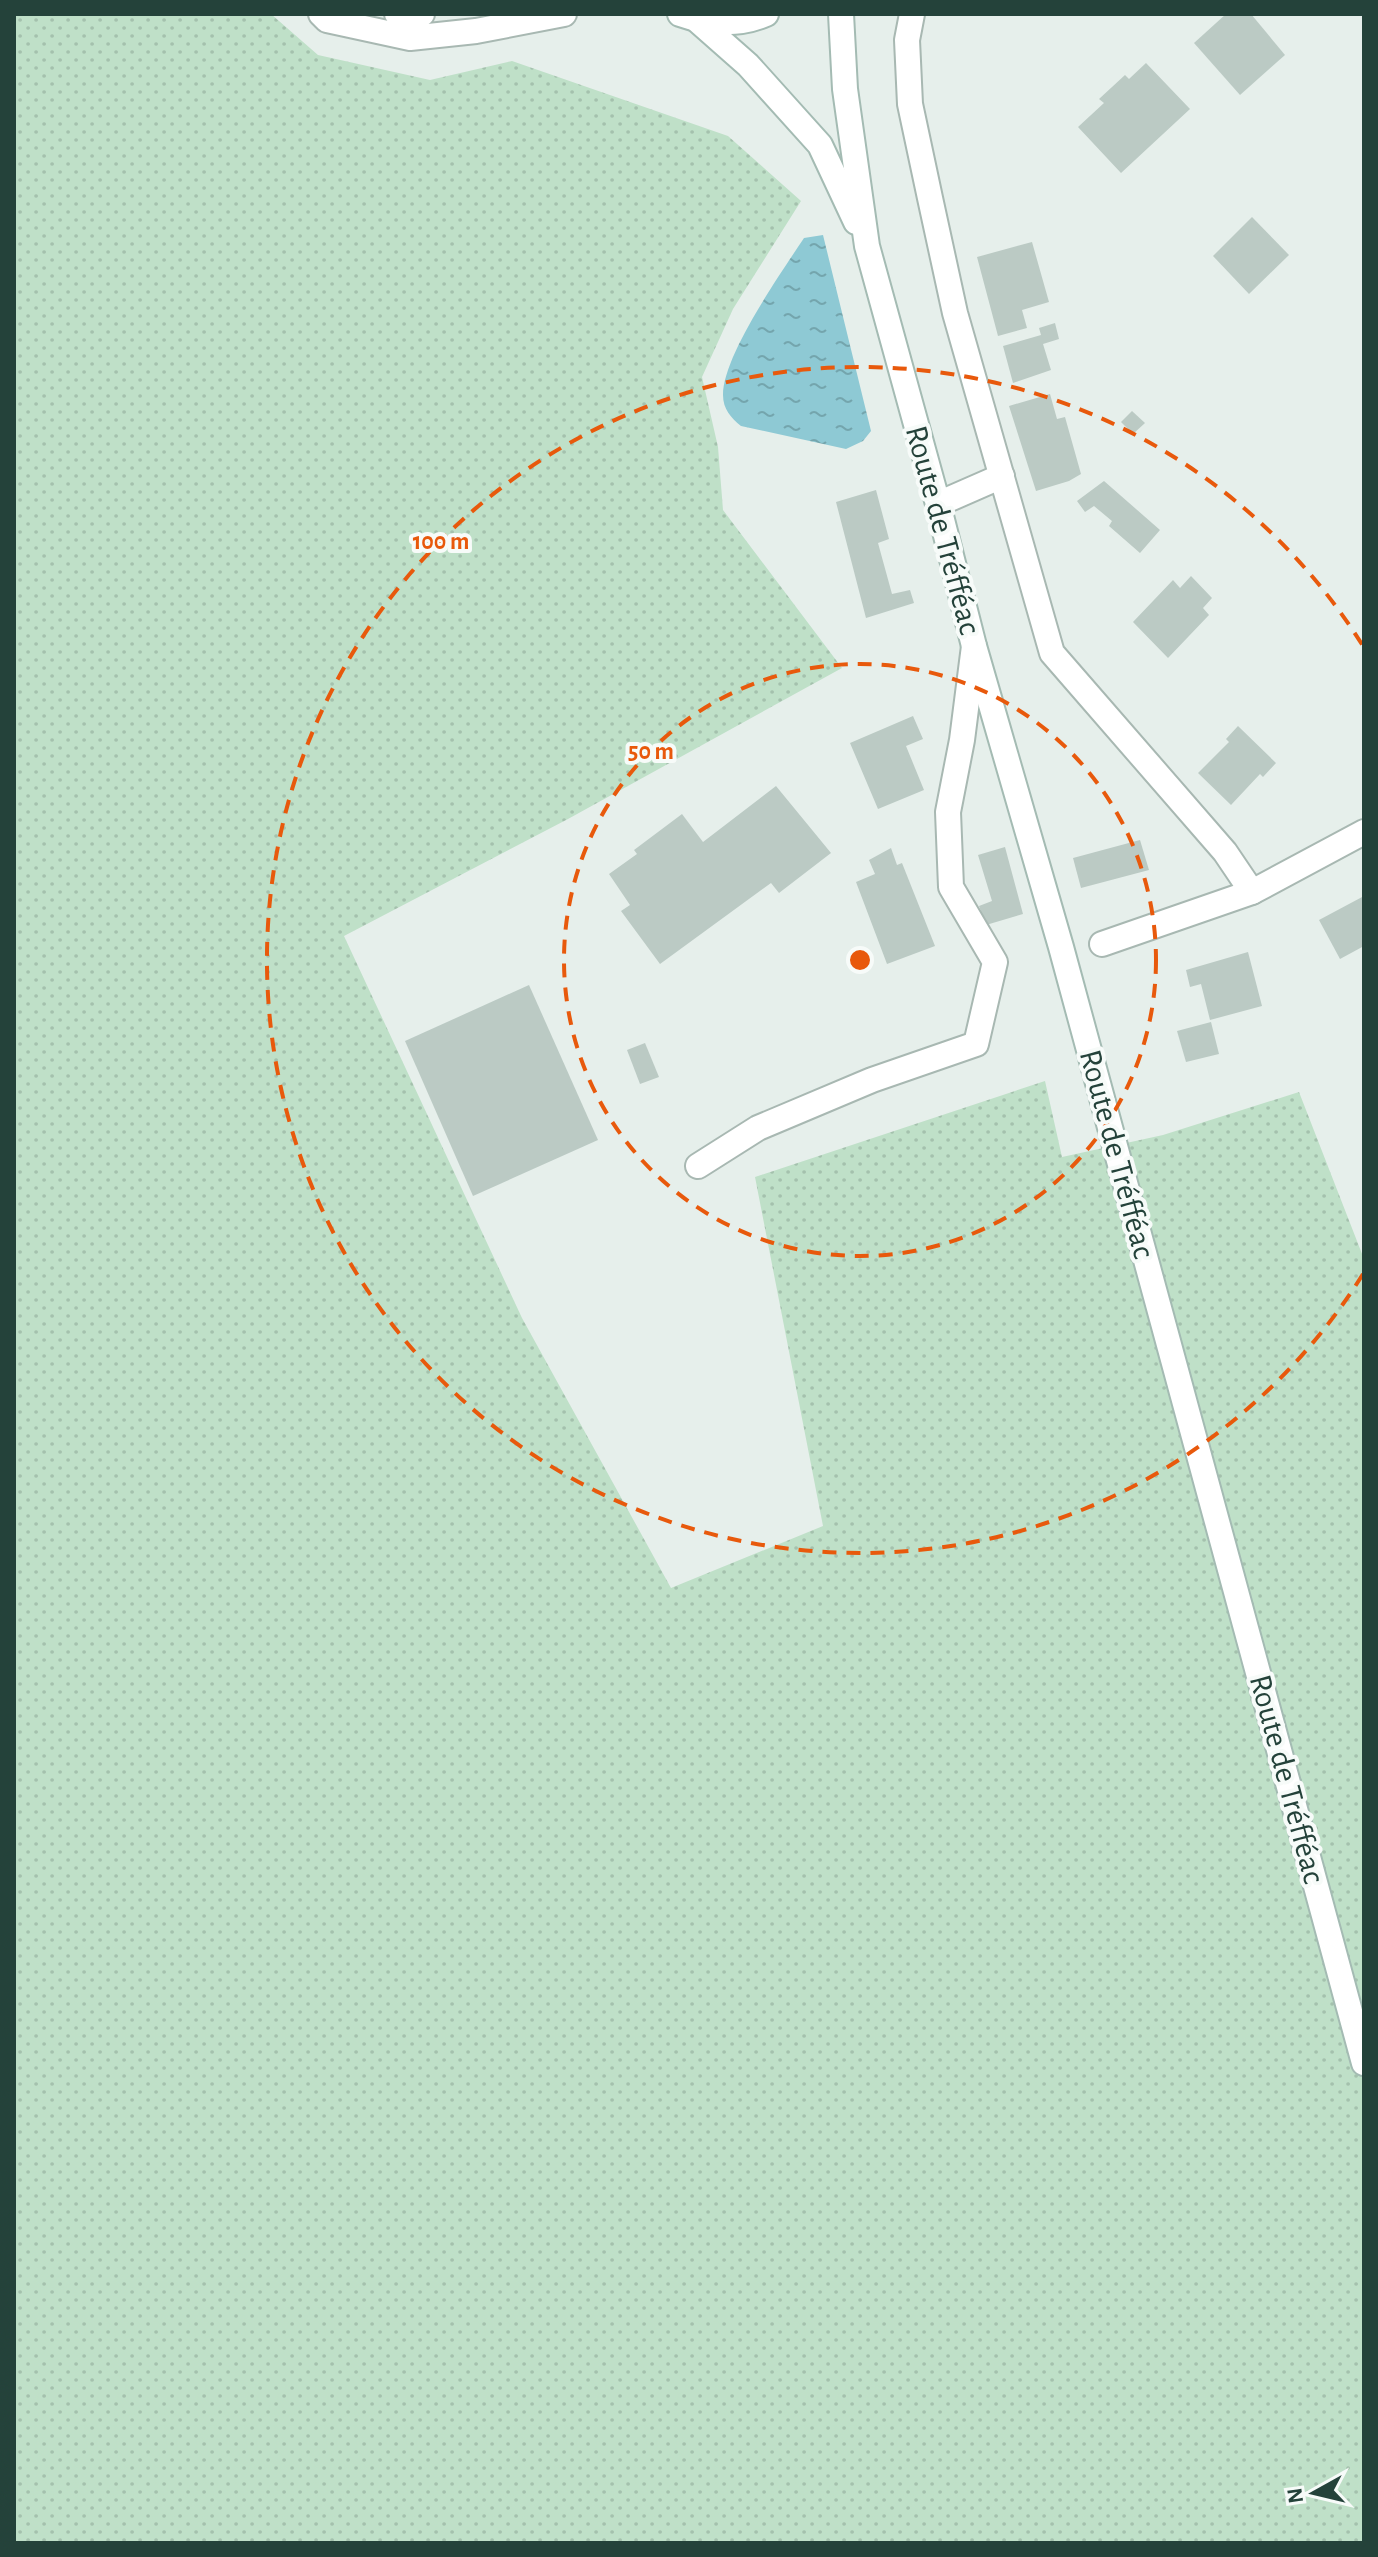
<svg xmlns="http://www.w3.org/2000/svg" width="1378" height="2557" font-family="'Alegreya Sans',sans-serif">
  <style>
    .grass { fill: url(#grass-dots) }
    .water { fill: url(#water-ripples) }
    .building { fill: #bbcac4 }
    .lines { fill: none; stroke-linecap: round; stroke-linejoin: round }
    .street-casing { stroke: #a8b8b2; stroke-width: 28 }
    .secondary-casing { stroke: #a4bbb3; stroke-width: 28 }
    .street { stroke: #fff; stroke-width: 24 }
    .secondary { stroke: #fff; stroke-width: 24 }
    .ring { fill: none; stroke: #e8590c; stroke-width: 4; stroke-dasharray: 14 10 }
    .labels { text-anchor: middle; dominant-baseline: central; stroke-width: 8; stroke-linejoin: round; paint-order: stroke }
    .street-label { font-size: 32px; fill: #24423a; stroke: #f7fbf9 }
    .centre { fill: #e8590c; stroke: #f7fbf9; stroke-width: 4 }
    .ring-label { font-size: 24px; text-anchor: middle; font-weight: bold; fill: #e8590c; stroke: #f7fbf9; stroke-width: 8; stroke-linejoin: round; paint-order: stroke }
  </style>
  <defs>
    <pattern id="grass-dots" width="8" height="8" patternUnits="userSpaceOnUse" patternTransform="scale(2)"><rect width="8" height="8" fill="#bfe0c8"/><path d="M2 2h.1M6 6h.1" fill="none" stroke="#a4c1ad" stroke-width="1.8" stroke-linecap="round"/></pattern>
    <pattern id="water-ripples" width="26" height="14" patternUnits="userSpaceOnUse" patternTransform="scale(2)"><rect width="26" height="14" fill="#8ec9d4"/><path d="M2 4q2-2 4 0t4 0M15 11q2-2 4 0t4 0" fill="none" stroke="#74a5ad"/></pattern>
  </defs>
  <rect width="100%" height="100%" fill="#e6efeb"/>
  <!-- grass -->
  <path class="grass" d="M14,14h257l47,41 112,25 82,-19 216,75 73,65 -68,108 -31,68 16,70 5,63 119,158 -274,151 -224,117 178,382 149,270 152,-62 -68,-349 290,-96 17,76 101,-22 136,-43 65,167v1284h-1350z"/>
  <!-- water -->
  <path class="water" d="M823,235l48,196 -8,10 -17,8 -105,-23c-10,-8 -18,-17 -18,-31 0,-40 58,-122 81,-157z"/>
  <!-- building -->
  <g class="building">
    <path d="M1226,14h25l34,41 -45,40 -46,-52z"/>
    <path d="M1146,63l44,46 -69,64 -43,-46 26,-24 -5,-4 26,-24 4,4z"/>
    <path d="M1252,217l37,38 -40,39 -36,-38z"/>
    <path d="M1032,242l17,60 -27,8 5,18 -29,8 -21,-79z"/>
    <path d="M1055,323l4,16 -16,5 8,26 -38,13 -10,-37 38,-11 -2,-7z"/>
    <path d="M1050,394l7,25 8,-2 16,57 -12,7 -33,10 -27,-85z"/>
    <path d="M1132,411l13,12 -12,11 -12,-12z"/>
    <path d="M1104,481l56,49 -20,23 -31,-27 3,-5 -18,-15 -9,6 -8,-11z"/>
    <path d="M876,490l13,49 -11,4 14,51 18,-4 4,13 -48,15 -30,-116z"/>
    <path d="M1191,576l21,22 -9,10 6,7 -41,43 -35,-36 40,-42 7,8z"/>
    <path d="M913,716l10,23 -17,7 18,44 -46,19 -28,-66z"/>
    <path d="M1238,726l38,37 -13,14 -3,-3 -29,31 -33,-32 31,-31 -3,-3z"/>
    <path d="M776,786l55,67 -52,40 -8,-10 -111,81 -39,-53 9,-6 -21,-31 28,-20 -3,-4 48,-36 21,28z"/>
    <path d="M1140,840l9,30 -68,18 -8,-30z"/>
    <path d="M1005,847l18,67 -37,11 -7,-19 13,-5 -14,-46z"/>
    <path d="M891,848l6,17 5,-2 33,83 -48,18 -31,-82 19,-8 -6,-14z"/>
    <path d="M1364,896v50l-24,13 -21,-39z"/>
    <path d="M1248,952l14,54 -52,14 -9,-36 -11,3 -4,-17z"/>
    <path d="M529,985l69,155 -125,56 -68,-155z"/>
    <path d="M1211,1022l8,32 -33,8 -9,-31z"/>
    <path d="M645,1043l14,34 -19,7 -13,-34z"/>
  </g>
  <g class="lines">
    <defs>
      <g id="street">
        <path d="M321,14l6,6 83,18 66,-7 88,-17"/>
        <path d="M397,14l15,2 10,-2"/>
        <path d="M912,14l-5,26 3,64 20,94 25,115 97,340 173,199 27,40 112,-60"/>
        <path d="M938,504l64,-28"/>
        <path d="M1102,944l150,-52"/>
        <path d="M698,1166l60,-38 114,-48 104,-36 19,-82 -44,-75 -3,-75 14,-72 12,-94"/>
      </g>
      <g id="secondary">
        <path d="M680,14c28,10 59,12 86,0"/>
        <path d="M841,14l4,75 22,157 71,258 36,142 87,301 303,1116"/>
        <path d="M697,20l51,45 72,80 36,77"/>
      </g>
    </defs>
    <!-- street casing -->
    <use href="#street" class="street-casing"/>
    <!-- secondary casing -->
    <use href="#secondary" class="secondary-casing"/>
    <!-- street -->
    <use href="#street" class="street"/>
    <!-- secondary -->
    <use href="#secondary" class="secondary"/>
  </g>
  <!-- distance rings -->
  <g class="ring">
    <circle cx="860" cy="960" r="296"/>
    <path d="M1363 1274A593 593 0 1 1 1363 646"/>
  </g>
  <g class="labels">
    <!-- street labels -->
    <g class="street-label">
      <text transform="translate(943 530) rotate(75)">Route de Tréfféac</text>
      <text transform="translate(1117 1154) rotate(75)">Route de Tréfféac</text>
      <text transform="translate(1287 1779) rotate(75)">Route de Tréfféac</text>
    </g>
  </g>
  <circle cx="860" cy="960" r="12" class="centre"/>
  <g class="ring-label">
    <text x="441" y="549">100 m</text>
    <text x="651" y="759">50 m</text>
  </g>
  <!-- border -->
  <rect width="1378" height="2557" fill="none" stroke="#24423a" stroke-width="32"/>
  <!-- north arrow -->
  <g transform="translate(1314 2493) rotate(262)" stroke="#f7fbf9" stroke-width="6" paint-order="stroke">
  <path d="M0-6L14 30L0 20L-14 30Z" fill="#24423a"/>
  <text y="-12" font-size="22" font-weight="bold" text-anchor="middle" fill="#24423a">N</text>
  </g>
</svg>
